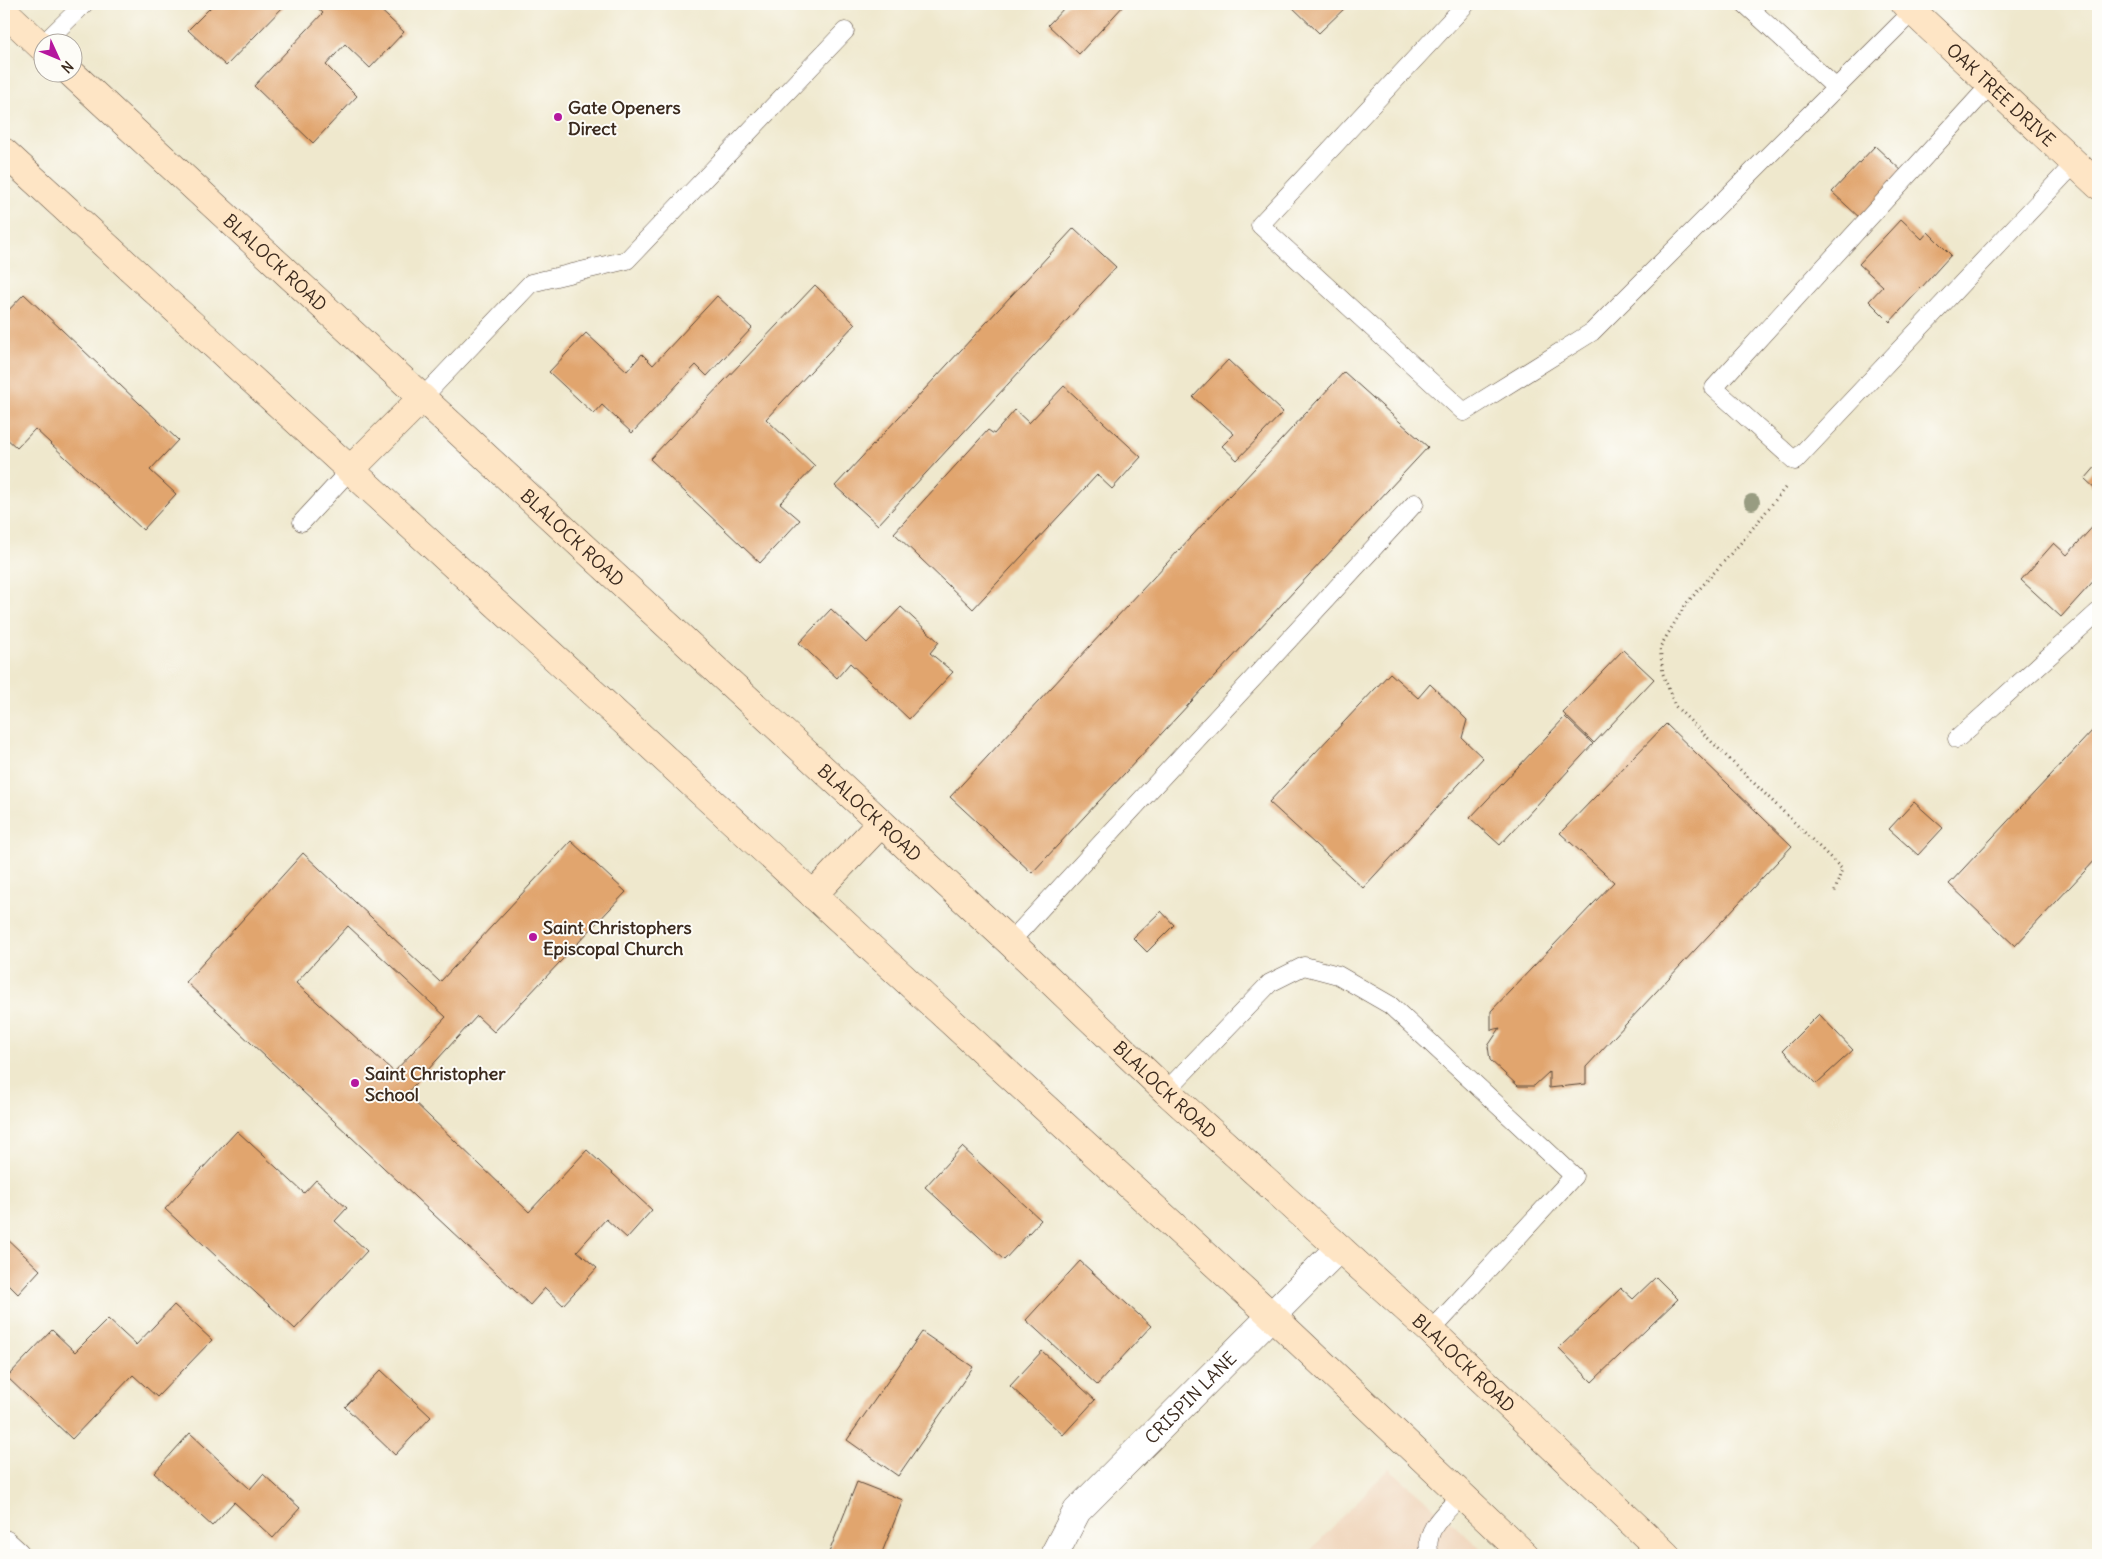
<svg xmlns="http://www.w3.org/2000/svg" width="2102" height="1559" font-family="Delius,sans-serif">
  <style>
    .built { fill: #f0d6bc }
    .building { fill: #e1a56e; fill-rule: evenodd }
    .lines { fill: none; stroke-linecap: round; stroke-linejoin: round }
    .lane-casing { stroke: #564638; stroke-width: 19 }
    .street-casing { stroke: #564638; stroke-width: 29 }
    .secondary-casing { stroke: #564638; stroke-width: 29 }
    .path { stroke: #564638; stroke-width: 3; stroke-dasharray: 1 4; stroke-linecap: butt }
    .lane { stroke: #fff; stroke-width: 18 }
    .street { stroke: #fff; stroke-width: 28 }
    .secondary { stroke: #fee5c5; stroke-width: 28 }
    .tree { fill: #989c81 }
    .poi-dot { fill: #b5179e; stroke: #fdfcf7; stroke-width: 2 }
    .labels { text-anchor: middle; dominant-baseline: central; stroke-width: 4; stroke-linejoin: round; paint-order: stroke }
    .street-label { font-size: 18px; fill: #3b2a1e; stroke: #fdfcf7 }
    .poi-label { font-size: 18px; font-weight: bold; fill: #3b2a1e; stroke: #fdfcf7; text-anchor: start }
  </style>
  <rect width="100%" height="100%" fill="#fdfcf7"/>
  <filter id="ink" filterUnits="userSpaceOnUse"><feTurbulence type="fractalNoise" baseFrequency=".02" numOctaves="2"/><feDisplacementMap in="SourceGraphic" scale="10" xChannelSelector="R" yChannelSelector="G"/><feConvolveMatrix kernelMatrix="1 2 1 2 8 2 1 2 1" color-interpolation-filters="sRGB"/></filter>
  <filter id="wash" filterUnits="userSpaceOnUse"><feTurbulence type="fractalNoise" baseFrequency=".0096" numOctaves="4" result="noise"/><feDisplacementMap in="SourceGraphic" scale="20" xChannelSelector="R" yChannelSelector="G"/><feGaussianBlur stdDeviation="1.12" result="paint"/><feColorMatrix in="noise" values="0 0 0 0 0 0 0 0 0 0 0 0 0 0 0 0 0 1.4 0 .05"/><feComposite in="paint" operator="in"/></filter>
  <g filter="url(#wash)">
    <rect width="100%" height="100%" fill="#efe8cd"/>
    <!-- built -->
    <path class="built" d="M1389,1468l99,87h-182z"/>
    <g id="blocks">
      <!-- building -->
      <g class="building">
        <path d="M214,4h72l-60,62 -38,-36z"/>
        <path d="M313,4h61l30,28 -34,36 -25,-24 -19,21 31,31 -44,47 -59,-57 69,-73z"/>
        <path d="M1068,4h57l-46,50 -31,-29z"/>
        <path d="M1289,4h60l-30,29z"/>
        <path d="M1875,146l29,27 -43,46 -29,-27z"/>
        <path d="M1901,219l21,20 6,-7 23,23 -61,67 -21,-21 14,-15 -24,-22z"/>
        <path d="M1074,228l42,39 -238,258 -43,-39z"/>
        <path d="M815,285l40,39 -89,95 49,47 -35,37 20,17 -40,43 -110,-104z"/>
        <path d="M24,294l154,146 -28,30 26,24 -33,36 -108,-101 -18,19 -13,-12v-26l5,-6 -5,-5v-84z"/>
        <path d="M717,296l35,32 -45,48 -11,-11 -64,68 -30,-28 -8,9 -45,-42 37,-39 41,38 15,-17 11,11z"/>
        <path d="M1228,360l55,52 -46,48 -15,-14 12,-12 -41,-37z"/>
        <path d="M1344,372l84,75 -396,426 -82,-76z"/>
        <path d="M1064,386l77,71 -29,32 -15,-14 -124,134 -79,-76 94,-103 6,4 21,-24 14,13z"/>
        <path d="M2098,464v27l-13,-12z"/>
        <path d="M2098,521v55l-37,41 -40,-37 33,-37 13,12z"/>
        <path d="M901,607l38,35 -9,11 23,19 -44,47 -59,-56 -13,15 -38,-35 32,-34 36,34z"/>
        <path d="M1623,650l31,29 -60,64 -31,-30z"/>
        <path d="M1390,673l28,25 12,-14 37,36 -5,18 21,20 -120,130 -94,-86z"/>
        <path d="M1565,717l28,27 -93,101 -30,-27z"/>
        <path d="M1666,724l126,122 -206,221v17l-37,4v-16l-15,14h-16l-28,-26 -2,-14 12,-18 -9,2v-19l123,-129 -54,-49z"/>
        <path d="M2093,730l5,5v122l-83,89 -66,-62z"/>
        <path d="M1914,802l29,26 -25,27 -29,-26z"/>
        <path d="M571,841l55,51 -132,140 -17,-16 -71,78 123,118 58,-62 65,60 -25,28 -21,-19 -29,32 20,17 -34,37 -18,-17 -15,17 -344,-323 117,-129 137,129zM348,926l98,91 -52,55 -98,-89z"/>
        <path d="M1161,911l13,14 -27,27 -14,-14z"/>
        <path d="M1819,1014l34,36 -37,34 -33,-34z"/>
        <path d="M237,1131l67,62 12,-13 31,28 -12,13 32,30 -72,78 -130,-120z"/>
        <path d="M962,1147l79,73 -37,40 -79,-73z"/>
        <path d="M4,1236l36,34 -22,24 -14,-14z"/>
        <path d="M1080,1261l71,65 -54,59 -71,-65z"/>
        <path d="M1656,1277l22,22 -86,83 -33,-34 62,-60 12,11z"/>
        <path d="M174,1305l38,35 -55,57 -24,-22 -61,64 -65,-62 45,-47 23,22 33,-33 28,26z"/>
        <path d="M922,1332l51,35 -75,109 -51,-36z"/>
        <path d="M1042,1351l53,49 -32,35 -53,-49z"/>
        <path d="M381,1370l50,47 -36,38 -50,-48z"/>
        <path d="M190,1433l60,56 13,-15 37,34 -27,30 -39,-36 -22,24 -58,-53z"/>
        <path d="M857,1482l46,18 -22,55h-53z"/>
      </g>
    </g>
  </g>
  <g filter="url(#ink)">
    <use href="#blocks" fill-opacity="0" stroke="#564638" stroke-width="1"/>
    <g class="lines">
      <defs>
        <g id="lane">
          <path d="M1466,4l-206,221 204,187 128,-80 244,-244"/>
          <path d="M1745,4l91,84 77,-77"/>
          <path d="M45,42l39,-38"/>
          <path d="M1991,84l-277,304 81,73 280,-298"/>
          <path d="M422,398l109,-115 96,-23 218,-229"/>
          <path d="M302,522l48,-52"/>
          <path d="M1957,739l141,-127"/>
          <path d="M1010,942l405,-439"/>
          <path d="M1166,1091l104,-108 34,-17 34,9 52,30 184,171 -143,155"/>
          <path d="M1430,1555c-8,-25 16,-43 32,-60"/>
        </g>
        <g id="street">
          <path d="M4,1544l12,11"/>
          <path id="s1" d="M1054,1555l23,-44 262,-263"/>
        </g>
        <g id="secondary">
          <path id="s2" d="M1905,4l193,181"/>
          <path d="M4,11l38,36"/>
          <path id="s3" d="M70,72l940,870 156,149 265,240 235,224"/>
          <path d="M4,152l1268,1164 253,239"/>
          <path d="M350,470l72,-72"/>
          <path d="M813,895l68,-72"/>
        </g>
      </defs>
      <!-- lane casing -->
      <use href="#lane" class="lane-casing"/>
      <!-- street casing -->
      <use href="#street" class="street-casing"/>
      <!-- secondary casing -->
      <use href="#secondary" class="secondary-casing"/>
      <!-- path -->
      <path class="path" d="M1785,488l-41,51 -58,65 -26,43 3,27 12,32 167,163 -8,25"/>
      <!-- lane -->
      <use href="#lane" class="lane"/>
      <!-- street -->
      <use href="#street" class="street"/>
      <!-- secondary -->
      <use href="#secondary" class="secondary"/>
    </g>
    <!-- trees -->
    <circle class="tree" cx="1752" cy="502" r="8"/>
  </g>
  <!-- markers -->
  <g class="poi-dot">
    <circle cx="558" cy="117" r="5"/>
    <circle cx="533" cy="937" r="5"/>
    <circle cx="355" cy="1083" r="5"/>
  </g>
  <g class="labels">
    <!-- street labels -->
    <g class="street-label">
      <text stroke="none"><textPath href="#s2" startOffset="132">OAK TREE DRIVE</textPath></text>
      <text stroke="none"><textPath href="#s3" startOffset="280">BLALOCK ROAD</textPath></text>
      <text stroke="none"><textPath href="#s3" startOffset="685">BLALOCK ROAD</textPath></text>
      <text stroke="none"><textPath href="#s3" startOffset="1090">BLALOCK ROAD</textPath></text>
      <text stroke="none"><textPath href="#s3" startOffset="1495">BLALOCK ROAD</textPath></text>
      <text stroke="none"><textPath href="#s3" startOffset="1900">BLALOCK ROAD</textPath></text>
      <text stroke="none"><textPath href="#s1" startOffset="210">CRISPIN LANE</textPath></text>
    </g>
    <!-- poi labels -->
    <g class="poi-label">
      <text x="568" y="107">Gate Openers<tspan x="568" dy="21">Direct</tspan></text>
      <text x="543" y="927">Saint Christophers<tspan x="543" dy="21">Episcopal Church</tspan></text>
      <text x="365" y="1073">Saint Christopher<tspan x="365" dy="21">School</tspan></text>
    </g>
  </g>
  <!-- margin -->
  <rect width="2102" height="1559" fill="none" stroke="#fdfcf7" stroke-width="20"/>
  <!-- north arrow -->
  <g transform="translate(58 58) rotate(134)"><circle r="24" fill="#fdfcf7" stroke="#afa8a0"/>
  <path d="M0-4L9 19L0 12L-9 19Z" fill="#b5179e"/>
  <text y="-8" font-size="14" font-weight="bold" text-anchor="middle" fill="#3b2a1e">N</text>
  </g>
</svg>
